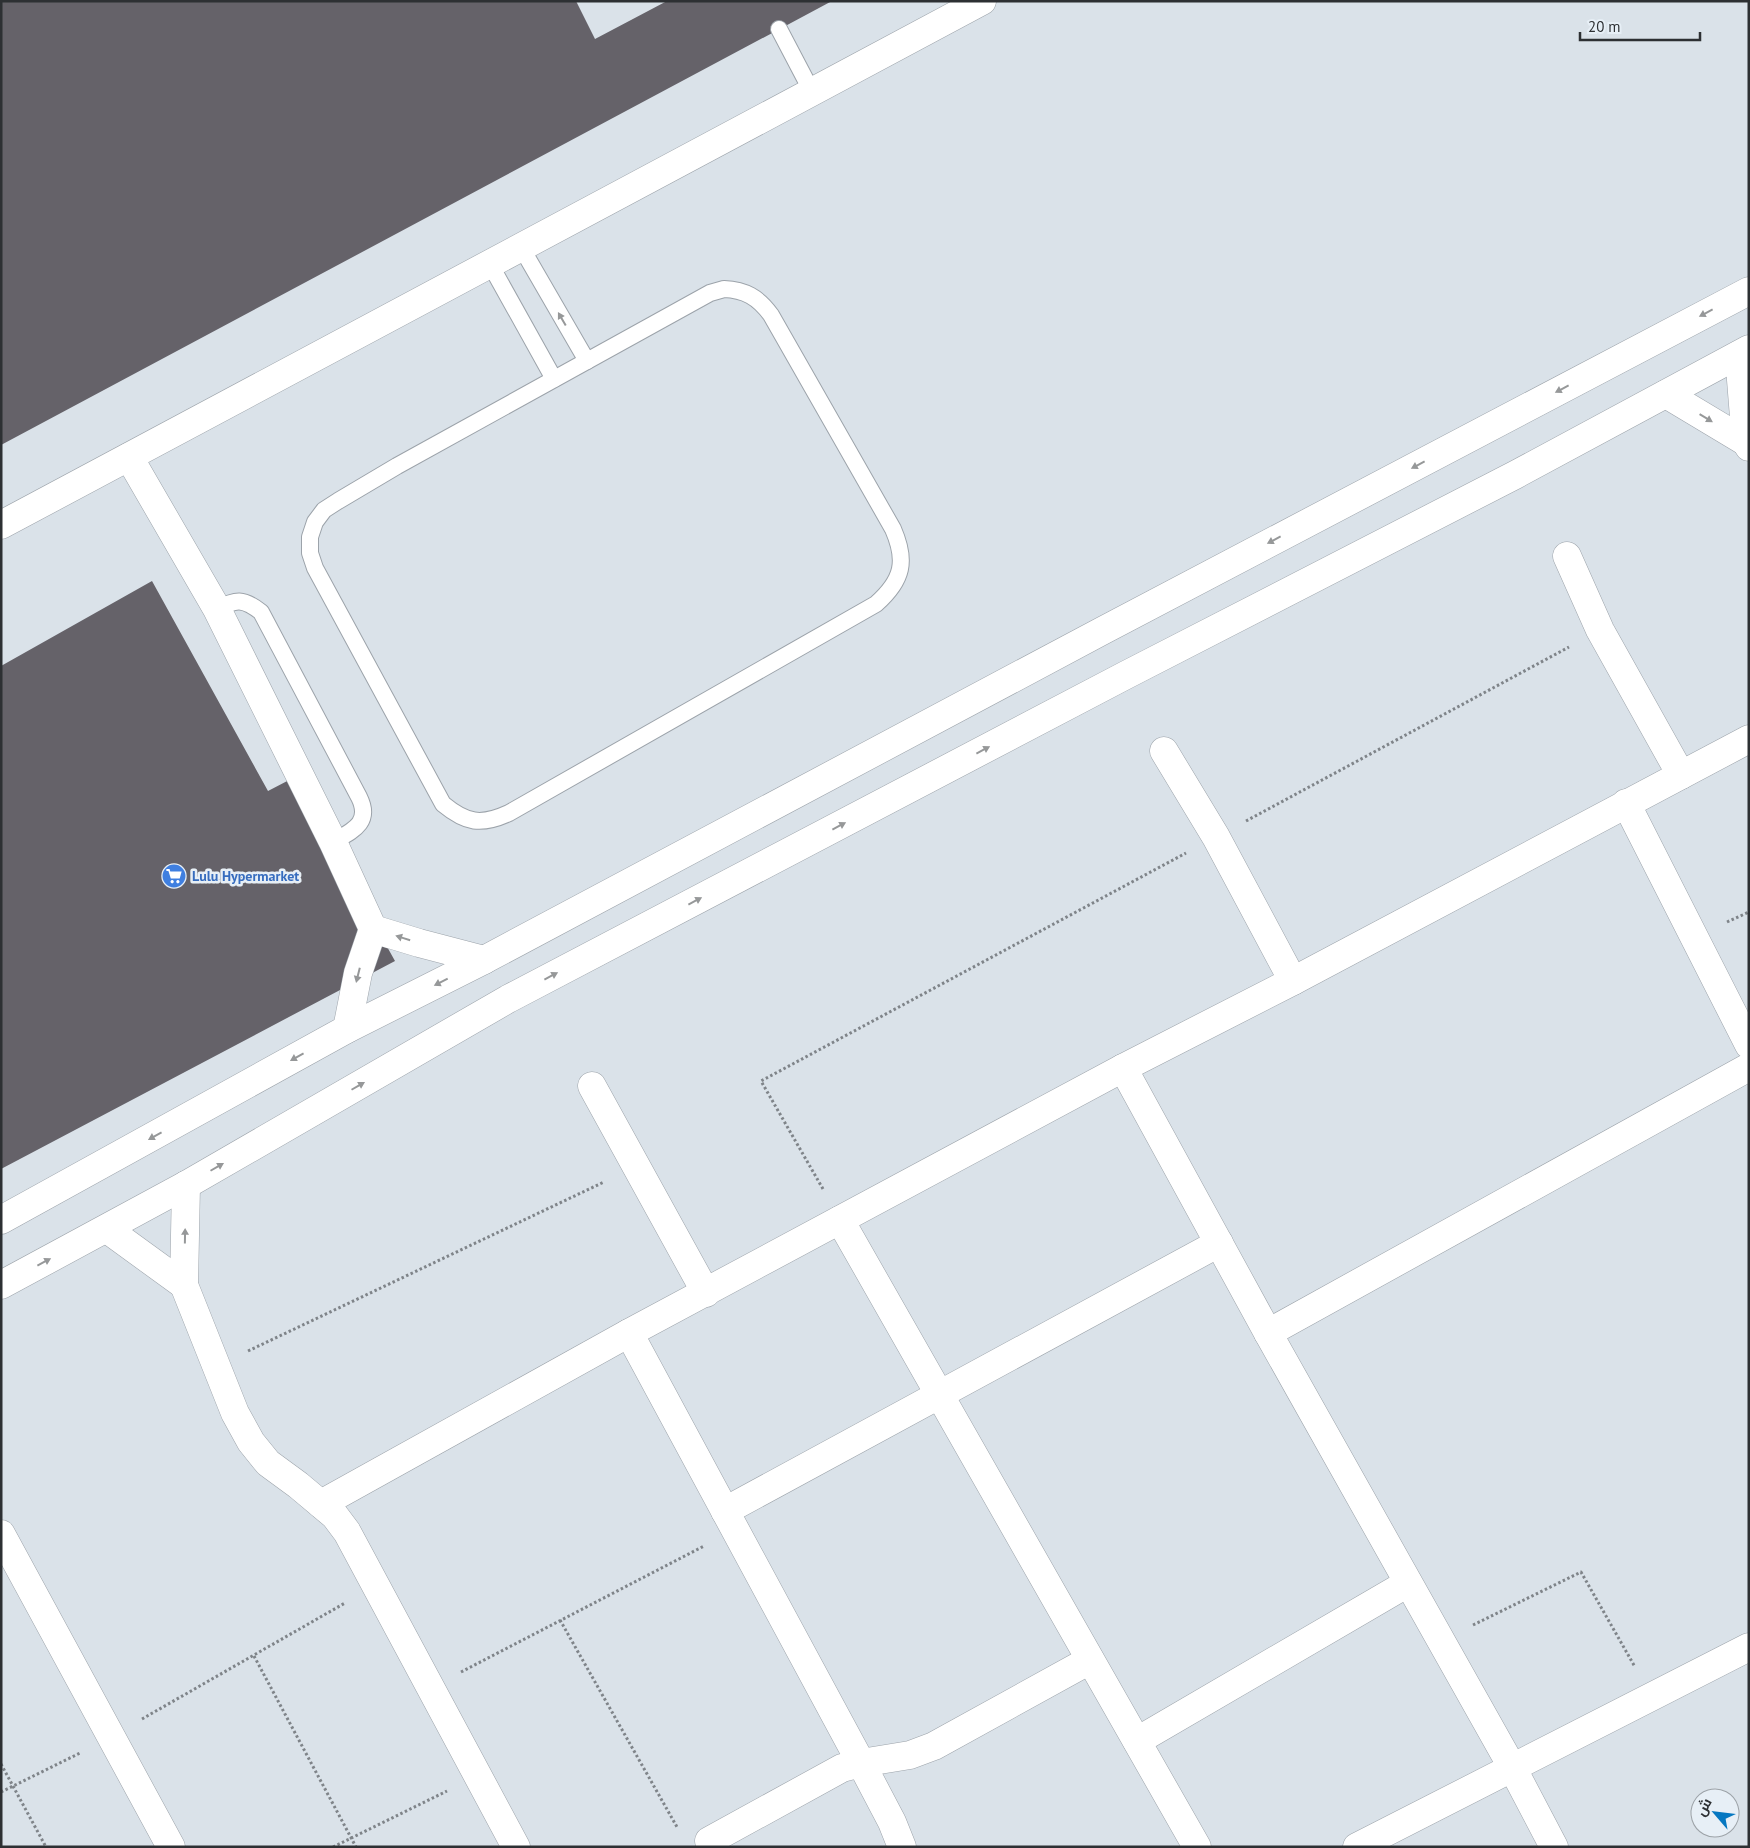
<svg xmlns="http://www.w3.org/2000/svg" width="1750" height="1848" font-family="'PT Sans',Cairo,sans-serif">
<rect width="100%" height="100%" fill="#dae2e9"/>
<g fill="#656269">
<polygon points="1,1 576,1 595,39 667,1 832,1 1,445"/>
<polygon points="152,581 268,791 293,778 395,961 1,1169 1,666"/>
</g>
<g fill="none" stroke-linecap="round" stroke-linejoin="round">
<defs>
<g id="service">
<polyline points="779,29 812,92"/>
<polyline points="521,247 587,361"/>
<polyline points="490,264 554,379"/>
<path d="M 724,289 C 745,290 758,297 771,315 L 893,529 C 907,561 903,580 876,604 L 509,813 C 481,826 466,823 443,804 L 315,568 L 310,553 L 310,537 L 315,522 L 324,510 L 338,501 L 397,466 L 710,293 Z"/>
<path d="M 217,609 C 236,599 243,598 261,612 L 359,797 C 372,823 352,831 333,842"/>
</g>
<g id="minor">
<polyline points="1739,355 1746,442 1749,447"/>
<polyline points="1666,394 1746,442"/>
<polyline points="129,457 217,609 333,842 373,929 358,973 347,1029"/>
<polyline points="1,525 982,1"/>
<polyline points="1567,556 1600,630 1681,775"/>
<polyline points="1164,751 1216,837 1293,981"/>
<polyline points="1626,803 1749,1045"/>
<polyline points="373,929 419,943 484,960"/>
<polyline points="1123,1068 1268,1333 1512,1767 1554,1847"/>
<polyline points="592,1086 706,1293"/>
<polyline points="186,1185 184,1285 235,1413 251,1442 268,1463 298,1485 335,1516 347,1532 516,1847"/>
<polyline points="840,1220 1197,1847"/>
<polyline points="107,1229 184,1285"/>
<polyline points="629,1333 861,1763 892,1822 902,1847"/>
<polyline points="1268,1333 1749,1067"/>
<polyline points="321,1504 629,1333 1123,1068 1293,981 1749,739"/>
<polyline points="725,1511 1219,1243"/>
<polyline points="1,1534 171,1847"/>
<polyline points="1137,1741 1408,1583"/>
<polyline points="709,1841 842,1768 861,1763 910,1755 934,1746 1090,1660"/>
<polyline points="1357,1847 1749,1647"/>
</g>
<g id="tertiary">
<polyline points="1,1220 347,1029 484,960 1102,631 1749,291"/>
<polyline points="1,1285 186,1185 508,999 1126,675 1515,475 1749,349"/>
</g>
</defs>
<use href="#service" stroke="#9ca3aa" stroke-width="18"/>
<use href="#minor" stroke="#9ca3aa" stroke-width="29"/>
<use href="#tertiary" stroke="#9ca3aa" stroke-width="29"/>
<g stroke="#7f8489" stroke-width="3" stroke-dasharray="2.5 2.5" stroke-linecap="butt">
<polyline points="1246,821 1569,647"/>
<polyline points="1727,922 1749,912"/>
<polyline points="823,1189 761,1081 1186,853"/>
<polyline points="248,1351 604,1182"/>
<polyline points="560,1620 677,1827"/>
<polyline points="1473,1625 1581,1572 1635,1667"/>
<polyline points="254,1656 356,1847"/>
<polyline points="461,1672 704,1546"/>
<polyline points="142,1719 345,1603"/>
<polyline points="1,1764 46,1847"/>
<polyline points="1,1792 80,1753"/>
<polyline points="333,1847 447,1791"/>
</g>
<use href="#service" stroke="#fff" stroke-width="16"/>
<use href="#minor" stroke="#fff" stroke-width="28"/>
<use href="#tertiary" stroke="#fff" stroke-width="28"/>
</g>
<defs><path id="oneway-solid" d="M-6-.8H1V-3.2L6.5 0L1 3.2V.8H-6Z" transform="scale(1.25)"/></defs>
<g fill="#969899">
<use href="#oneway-solid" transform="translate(1706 313) rotate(152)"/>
<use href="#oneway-solid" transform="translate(562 319) rotate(-120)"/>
<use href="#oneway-solid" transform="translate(1562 389) rotate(152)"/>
<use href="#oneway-solid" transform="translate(1706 418) rotate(31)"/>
<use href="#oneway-solid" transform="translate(1418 465) rotate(152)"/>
<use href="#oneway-solid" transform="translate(1274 540) rotate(152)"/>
<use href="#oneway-solid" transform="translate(983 750) rotate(-28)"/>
<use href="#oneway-solid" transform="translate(839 826) rotate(-28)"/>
<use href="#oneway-solid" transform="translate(695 901) rotate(-28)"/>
<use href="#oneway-solid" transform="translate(403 938) rotate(-163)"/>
<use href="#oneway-solid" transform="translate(358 975) rotate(104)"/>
<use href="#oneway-solid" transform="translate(551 976) rotate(-28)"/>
<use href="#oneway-solid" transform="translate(441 982) rotate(153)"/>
<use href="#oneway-solid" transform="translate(297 1057) rotate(151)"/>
<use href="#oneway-solid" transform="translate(358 1086) rotate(-30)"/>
<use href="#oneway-solid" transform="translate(155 1136) rotate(151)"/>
<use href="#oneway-solid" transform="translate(217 1167) rotate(-30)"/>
<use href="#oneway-solid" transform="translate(185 1236) rotate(-89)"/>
<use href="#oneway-solid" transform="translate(44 1262) rotate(-28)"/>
</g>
<defs>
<symbol id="supermarket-disc" viewBox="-11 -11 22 22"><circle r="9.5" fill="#3f7fe0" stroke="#e7eff6"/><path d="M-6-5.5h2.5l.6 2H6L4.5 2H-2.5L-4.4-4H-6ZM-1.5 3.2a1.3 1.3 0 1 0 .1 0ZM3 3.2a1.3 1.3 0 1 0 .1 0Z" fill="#fff"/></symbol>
</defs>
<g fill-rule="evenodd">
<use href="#supermarket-disc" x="160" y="862" width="28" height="28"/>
</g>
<g text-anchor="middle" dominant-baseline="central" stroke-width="5" stroke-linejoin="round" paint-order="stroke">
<g font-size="14" font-weight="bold" fill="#366cbe" stroke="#e7eff6" text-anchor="start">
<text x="192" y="876">Lulu Hypermarket</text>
</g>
</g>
<rect width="1750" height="1848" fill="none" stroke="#2d3033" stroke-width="5"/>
<g transform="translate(1715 1813) rotate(298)"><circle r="24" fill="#e7eff6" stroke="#9da3a8"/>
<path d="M0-4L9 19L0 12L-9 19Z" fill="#0577c1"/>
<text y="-8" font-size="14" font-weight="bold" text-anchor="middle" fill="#2d3033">ش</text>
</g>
<path d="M1580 32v8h120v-8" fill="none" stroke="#2d3033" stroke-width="2.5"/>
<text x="1588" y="32" font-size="15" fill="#2d3033" stroke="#e7eff6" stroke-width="4" paint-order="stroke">20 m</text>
</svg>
